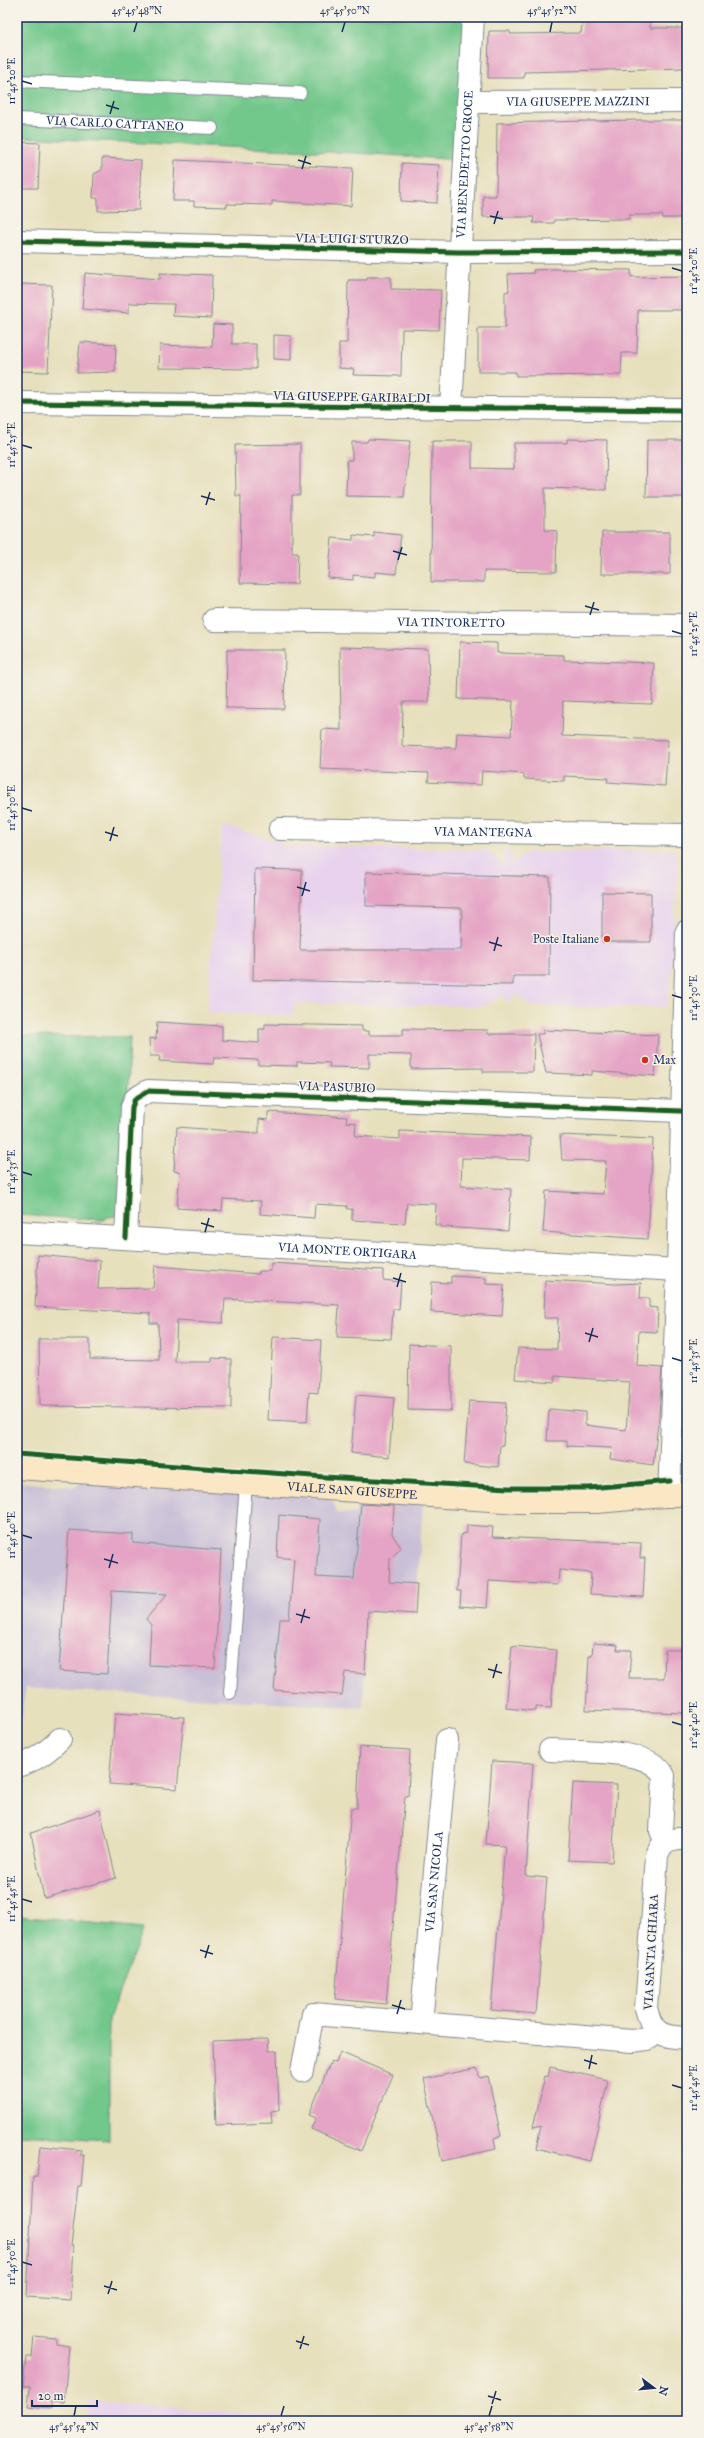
<svg xmlns="http://www.w3.org/2000/svg" width="704" height="2438" font-family="'IM FELL Great Primer',serif">
<rect width="100%" height="100%" fill="#f7f3e8"/>
<filter id="ink" filterUnits="userSpaceOnUse"><feTurbulence type="fractalNoise" baseFrequency=".025" numOctaves="2"/><feDisplacementMap in="SourceGraphic" scale="8" xChannelSelector="R" yChannelSelector="G"/><feConvolveMatrix kernelMatrix="1 2 1 2 8 2 1 2 1" color-interpolation-filters="sRGB"/></filter>
<filter id="wash" filterUnits="userSpaceOnUse"><feTurbulence type="fractalNoise" baseFrequency=".012" numOctaves="4" result="noise"/><feDisplacementMap in="SourceGraphic" scale="16" xChannelSelector="R" yChannelSelector="G"/><feGaussianBlur stdDeviation="0.9" result="paint"/><feColorMatrix in="noise" values="0 0 0 0 0 0 0 0 0 0 0 0 0 0 0 0 0 1.4 0 .05"/><feComposite in="paint" operator="in"/></filter>
<g filter="url(#wash)">
<rect width="100%" height="100%" fill="#e7e0bd"/>
<g fill="#e8d2ee">
<polygon points="222,825 282,843 282,846 487,850 503,866 503,852 512,852 512,866 527,852 674,850 678,857 671,975 667,1005 658,1007 530,1006 514,993 513,1001 505,1001 505,994 485,1006 294,1003 293,1015 207,1013"/>
<polygon points="89,2401 337,2421 88,2421"/>
</g>
<polygon fill="#c9bfd7" points="82,1480 328,1498 334,1503 336,1513 356,1514 358,1497 423,1505 415,1614 368,1611 363,1708 25,1688 22,1717 17,1716 17,1482 76,1487"/>
<g fill="#72c78b" stroke="#467b74">
<polygon points="17,17 468,17 459,160 374,154 17,137"/>
<polygon points="17,1036 130,1037 124,1199 116,1216 108,1217 104,1220 17,1215"/>
<polygon points="17,1916 144,1928 109,2018 109,2140 17,2135"/>
</g>
<g id="blocks">
<g fill="#e5a4c5">
<polygon points="583,17 650,17 650,28 687,28 687,68 524,72 524,78 488,78 489,31 510,31 510,34 581,33"/>
<polygon points="639,120 687,120 687,218 663,218 662,215 629,215 629,219 554,220 554,223 533,223 534,217 483,217 483,196 496,196 497,123"/>
<polygon points="17,142 40,143 38,188 17,188"/>
<polygon points="102,158 141,160 139,210 98,211 98,198 93,198 94,174 102,170"/>
<polygon points="175,160 353,168 351,206 272,201 272,205 227,204 227,207 194,206 194,201 173,201"/>
<polygon points="402,163 439,165 437,203 401,201"/>
<polygon points="553,269 631,270 631,277 687,276 687,310 638,310 637,353 622,353 621,375 516,376 516,372 478,372 478,328 505,328 505,292 509,291 508,274 534,273 533,270"/>
<polygon points="85,273 160,279 160,273 212,275 211,318 173,316 174,304 129,303 129,313 82,309"/>
<polygon points="367,277 391,277 391,289 441,290 439,330 402,329 401,376 353,375 354,369 339,368 339,343 347,343 348,280 367,280"/>
<polygon points="17,284 52,285 48,372 17,371"/>
<polygon points="213,324 232,325 232,344 256,344 256,369 159,368 160,345 212,347"/>
<polygon points="274,335 291,336 291,360 274,359"/>
<polygon points="80,342 116,344 115,372 77,373"/>
<polygon points="368,439 410,441 404,497 346,496 347,460 352,460 352,442 367,442"/>
<polygon points="567,439 607,440 606,490 545,488 545,530 557,531 556,572 484,571 484,582 431,582 432,441 472,441 472,468 514,469 514,443 567,443"/>
<polygon points="647,440 687,440 687,497 646,497"/>
<polygon points="300,444 300,495 292,495 292,553 298,553 297,584 240,583 241,496 236,496 235,445"/>
<polygon points="374,532 401,535 396,574 375,572 375,577 353,575 353,580 328,578 332,538 353,540 353,535 374,537"/>
<polygon points="602,532 670,532 670,574 601,574"/>
<polygon points="460,642 497,643 497,653 564,655 564,660 654,663 652,704 563,701 562,736 668,740 665,786 607,782 608,778 564,776 564,781 524,779 524,774 482,771 481,785 428,782 429,773 320,769 322,729 341,730 340,647 428,649 429,702 403,702 402,746 456,748 457,733 511,736 513,701 458,699"/>
<polygon points="227,650 285,650 284,709 226,708"/>
<polygon points="255,869 302,870 300,950 461,950 462,908 366,906 366,872 550,877 549,976 513,976 513,985 253,980"/>
<polygon points="602,892 651,893 651,942 602,942"/>
<polygon points="157,1022 222,1026 222,1040 259,1043 259,1029 265,1029 265,1024 362,1026 362,1031 369,1031 369,1035 403,1035 403,1029 488,1030 488,1034 534,1034 533,1072 483,1072 483,1068 411,1069 411,1055 369,1054 369,1068 329,1067 330,1063 297,1062 297,1066 258,1065 258,1060 214,1058 213,1064 159,1061 160,1056 150,1056 149,1038 156,1039"/>
<polygon points="543,1030 658,1035 655,1076 592,1071 592,1075 546,1073 537,1034 543,1034"/>
<polygon points="268,1112 347,1117 346,1122 356,1123 355,1136 400,1139 400,1131 531,1137 530,1160 462,1158 461,1186 511,1189 508,1231 441,1227 441,1225 435,1225 436,1204 407,1203 405,1223 352,1220 352,1209 347,1209 347,1206 315,1204 314,1218 260,1214 261,1201 223,1199 222,1211 177,1208 180,1172 174,1171 177,1127 259,1133 259,1119 268,1120"/>
<polygon points="560,1135 653,1139 648,1239 543,1232 546,1191 603,1194 606,1161 562,1160"/>
<polygon points="38,1255 100,1261 98,1289 153,1288 155,1266 259,1274 259,1271 271,1271 271,1263 383,1270 383,1280 401,1282 399,1310 393,1309 391,1339 337,1337 339,1305 225,1299 223,1323 177,1320 175,1362 212,1362 212,1358 231,1359 231,1408 40,1406 39,1339 90,1339 90,1359 159,1360 158,1323 150,1323 150,1313 35,1307"/>
<polygon points="451,1276 486,1278 486,1284 504,1285 502,1316 431,1312 432,1282 451,1283"/>
<polygon points="545,1280 616,1284 641,1283 640,1298 649,1298 649,1307 658,1308 657,1332 639,1331 637,1366 662,1368 659,1416 653,1465 610,1459 612,1448 567,1446 567,1441 547,1441 549,1409 585,1412 585,1425 626,1430 630,1382 555,1376 555,1382 515,1379 518,1348 557,1349 558,1318 544,1318"/>
<polygon points="273,1337 321,1340 318,1393 309,1392 307,1422 268,1420"/>
<polygon points="409,1344 451,1346 451,1411 408,1410"/>
<polygon points="356,1395 394,1398 389,1457 351,1453"/>
<polygon points="469,1401 506,1403 503,1445 500,1445 498,1467 464,1464"/>
<polygon points="361,1504 394,1506 392,1534 401,1548 390,1559 389,1582 417,1584 415,1614 368,1611 365,1674 345,1672 342,1695 274,1690 280,1619 289,1619 294,1559 277,1557 279,1515 320,1519 316,1577 354,1579"/>
<polygon points="467,1525 493,1527 492,1537 641,1543 640,1558 645,1558 643,1597 590,1594 591,1573 559,1570 558,1585 489,1581 487,1608 460,1606 461,1591 457,1591 461,1534 467,1533"/>
<polygon points="69,1530 133,1534 133,1543 221,1550 215,1668 149,1665 151,1625 146,1619 167,1594 112,1591 107,1674 59,1671"/>
<polygon points="593,1643 618,1645 617,1650 631,1650 629,1678 664,1678 665,1650 687,1650 687,1713 586,1710 589,1656 592,1656"/>
<polygon points="512,1646 556,1650 551,1708 536,1707 536,1711 506,1708"/>
<polygon points="115,1713 184,1717 177,1789 109,1784"/>
<polygon points="360,1747 410,1750 408,1796 405,1796 386,2004 335,1999 351,1808 357,1808"/>
<polygon points="492,1761 533,1763 526,1876 547,1878 536,2014 491,2010 505,1845 486,1844"/>
<polygon points="573,1783 617,1785 612,1862 568,1860"/>
<polygon points="100,1810 116,1878 44,1898 31,1833"/>
<polygon points="268,2039 269,2051 277,2051 279,2110 271,2111 272,2123 216,2125 213,2041"/>
<polygon points="340,2052 393,2075 361,2151 311,2129 316,2118 309,2115 331,2061 336,2063"/>
<polygon points="550,2067 608,2080 590,2161 536,2148 541,2126 533,2128 545,2076 548,2077"/>
<polygon points="477,2068 480,2078 488,2076 501,2136 494,2138 496,2149 442,2161 424,2079"/>
<polygon points="40,2146 81,2150 80,2155 84,2155 81,2186 78,2186 71,2246 73,2246 70,2300 27,2297 33,2176 37,2176"/>
<polygon points="34,2337 56,2339 56,2344 69,2346 64,2402 51,2401 51,2408 28,2406 30,2386 23,2386 26,2357 32,2357"/>
</g>
</g>
</g>
<g filter="url(#ink)">
<use href="#blocks" fill-opacity="0" stroke="#81888e" stroke-width="1"/>
<g fill="none" stroke-linecap="round" stroke-linejoin="round">
<defs>
<g id="lane">
<polyline points="17,81 300,93"/>
<path id="s1" d="M 17,119 L 212,128"/>
<polyline points="230,1693 246,1484"/>
</g>
<g id="street">
<path id="s2" d="M 468,102 L 687,101"/>
<polyline points="17,241 459,252 687,251"/>
<polyline points="17,403 687,410"/>
<path id="s3" d="M 451,408 L 473,17"/>
<path id="s4" d="M 214,620 L 687,625"/>
<path id="s5" d="M 280,829 L 687,835"/>
<path id="s6" d="M 17,1232 L 678,1270"/>
<polyline points="126,1238 132,1107 135,1099 148,1091 681,1111"/>
<polyline points="669,1496 678,1270 687,931"/>
<path d="M 550,1750 C 578,1752 651,1747 664,1776 L 661,1831 L 666,1842"/>
<path d="M 17,1766 C 35,1761 47,1752 60,1739"/>
<path d="M 687,1839 C 673,1838 661,1841 657,1856 L 646,2008 C 652,2034 662,2037 687,2038"/>
<path id="s7" d="M 421,2023 L 447,1740"/>
<polyline points="302,2071 313,2014 632,2041 647,2039 657,2031"/>
</g>
<g id="secondary">
<path id="s8" d="M 17,1468 L 520,1502 L 597,1502 L 687,1494"/>
</g>
</defs>
<use href="#lane" stroke="#81888e" stroke-width="14"/>
<use href="#street" stroke="#81888e" stroke-width="24"/>
<use href="#secondary" stroke="#81888e" stroke-width="24"/>
<use href="#lane" stroke="#fff" stroke-width="12"/>
<use href="#street" stroke="#fff" stroke-width="22"/>
<use href="#secondary" stroke="#fbe7c3" stroke-width="22"/>
<defs>
<g id="cycleway">
<polyline points="17,241 459,252 687,251"/>
<polyline points="17,403 687,410"/>
<polyline points="126,1238 132,1107 135,1099 148,1091 681,1111"/>
<polyline points="17,1454 325,1477 508,1488 589,1488 670,1481"/>
</g>
</defs>
<use href="#cycleway" stroke="#f7f3e8" stroke-width="8"/>
<use href="#cycleway" stroke="#1b5e20" stroke-width="5"/>
</g>
</g>
<path fill="none" stroke="#1b2f5e" stroke-width="1.5" d="M 134,32 L 137,22M 342,32 L 345,22M 550,32 L 552,22M 22,81 L 32,84M 106,105 L 119,109M 110,114 L 114,101M 298,160 L 311,164M 302,169 L 306,156M 490,216 L 503,219M 494,224 L 498,211M 672,268 L 682,271M 22,445 L 32,448M 201,496 L 215,500M 206,505 L 210,492M 393,551 L 407,555M 398,560 L 402,547M 585,606 L 599,610M 590,615 L 594,602M 672,631 L 682,634M 22,808 L 32,811M 105,832 L 118,836M 110,841 L 114,827M 297,887 L 310,891M 302,896 L 306,882M 489,942 L 502,946M 494,951 L 498,937M 672,995 L 682,998M 22,1172 L 32,1175M 201,1223 L 214,1227M 205,1232 L 209,1218M 393,1278 L 406,1282M 397,1287 L 401,1273M 585,1333 L 598,1337M 589,1342 L 593,1328M 672,1358 L 682,1361M 22,1535 L 32,1538M 104,1559 L 118,1563M 109,1568 L 113,1554M 296,1614 L 310,1618M 301,1623 L 305,1609M 488,1669 L 502,1673M 493,1678 L 497,1664M 672,1722 L 682,1725M 22,1899 L 32,1902M 200,1950 L 213,1954M 205,1958 L 209,1945M 392,2005 L 405,2009M 397,2014 L 401,2000M 584,2060 L 597,2064M 589,2069 L 592,2055M 672,2085 L 682,2088M 22,2262 L 32,2265M 104,2286 L 117,2290M 108,2294 L 112,2281M 296,2341 L 309,2345M 300,2349 L 304,2336M 488,2396 L 501,2400M 492,2404 L 496,2391M 74,2416 L 76,2406M 281,2416 L 284,2406M 489,2416 L 492,2406"/>
<g fill="#c8321e" stroke="#f7f3e8" stroke-width="1.5">
<circle cx="607" cy="939" r="4"/>
<circle cx="645" cy="1060" r="4"/>
</g>
<g text-anchor="middle" dominant-baseline="central" stroke-width="3" stroke-linejoin="round" paint-order="stroke">
<g font-size="12" fill="#1b2f5e" stroke="#f7f3e8">
<text stroke="none"><textPath href="#s2" startOffset="110">VIA GIUSEPPE MAZZINI</textPath></text>
<text stroke="none"><textPath href="#s1" startOffset="98">VIA CARLO CATTANEO</textPath></text>
<text stroke="none"><textPath href="#s3" startOffset="244">VIA BENEDETTO CROCE</textPath></text>
<text transform="translate(352 239) rotate(1)">VIA LUIGI STURZO</text>
<text transform="translate(352 397) rotate(1)">VIA GIUSEPPE GARIBALDI</text>
<text stroke="none"><textPath href="#s4" startOffset="237">VIA TINTORETTO</textPath></text>
<text stroke="none"><textPath href="#s5" startOffset="203">VIA MANTEGNA</textPath></text>
<text transform="translate(337 1087) rotate(2)">VIA PASUBIO</text>
<text stroke="none"><textPath href="#s6" startOffset="331">VIA MONTE ORTIGARA</textPath></text>
<text stroke="none"><textPath href="#s8" startOffset="336">VIALE SAN GIUSEPPE</textPath></text>
<text stroke="none"><textPath href="#s7" startOffset="142">VIA SAN NICOLA</textPath></text>
<text transform="translate(651 1952) rotate(-87)">VIA SANTA CHIARA</text>
</g>
<g font-size="12" fill="#1b2f5e" stroke="#f7f3e8" text-anchor="end">
<text x="599" y="939">Poste Italiane</text>
<text x="653" y="1060" text-anchor="start">Max</text>
</g>
</g>
<rect width="704" height="2438" fill="none" stroke="#f7f3e8" stroke-width="44"/>
<g transform="translate(654 2388) rotate(106)" stroke="#f7f3e8" stroke-width="3" paint-order="stroke">
<path d="M0-3L7 15L0 10L-7 15Z" fill="#1b2f5e"/>
<text y="-6" font-size="11" font-weight="bold" text-anchor="middle" fill="#1b2f5e">N</text>
</g>
<path d="M32 2400v6h65v-6" fill="none" stroke="#1b2f5e" stroke-width="2"/>
<text x="38" y="2400" font-size="12" fill="#1b2f5e" stroke="#f7f3e8" stroke-width="3" paint-order="stroke">20 m</text>
<rect x="22" y="22" width="660" height="2394" fill="none" stroke="#1b2f5e" stroke-width="1.5"/>
<g font-size="10" text-anchor="middle" fill="#1b2f5e">
<text x="137" y="14">45°45'48"N</text>
<text x="345" y="14">45°45'50"N</text>
<text x="552" y="14">45°45'52"N</text>
<text transform="translate(11 81) rotate(-90)" y="4">11°45'20"E</text>
<text transform="translate(693 271) rotate(-90)" y="4">11°45'20"E</text>
<text transform="translate(11 445) rotate(-90)" y="4">11°45'25"E</text>
<text transform="translate(693 634) rotate(-90)" y="4">11°45'25"E</text>
<text transform="translate(11 808) rotate(-90)" y="4">11°45'30"E</text>
<text transform="translate(693 998) rotate(-90)" y="4">11°45'30"E</text>
<text transform="translate(11 1172) rotate(-90)" y="4">11°45'35"E</text>
<text transform="translate(693 1361) rotate(-90)" y="4">11°45'35"E</text>
<text transform="translate(11 1535) rotate(-90)" y="4">11°45'40"E</text>
<text transform="translate(693 1725) rotate(-90)" y="4">11°45'40"E</text>
<text transform="translate(11 1899) rotate(-90)" y="4">11°45'45"E</text>
<text transform="translate(693 2088) rotate(-90)" y="4">11°45'45"E</text>
<text transform="translate(11 2262) rotate(-90)" y="4">11°45'50"E</text>
<text x="74" y="2430">45°45'54"N</text>
<text x="281" y="2430">45°45'56"N</text>
<text x="489" y="2430">45°45'58"N</text>
</g>
</svg>
